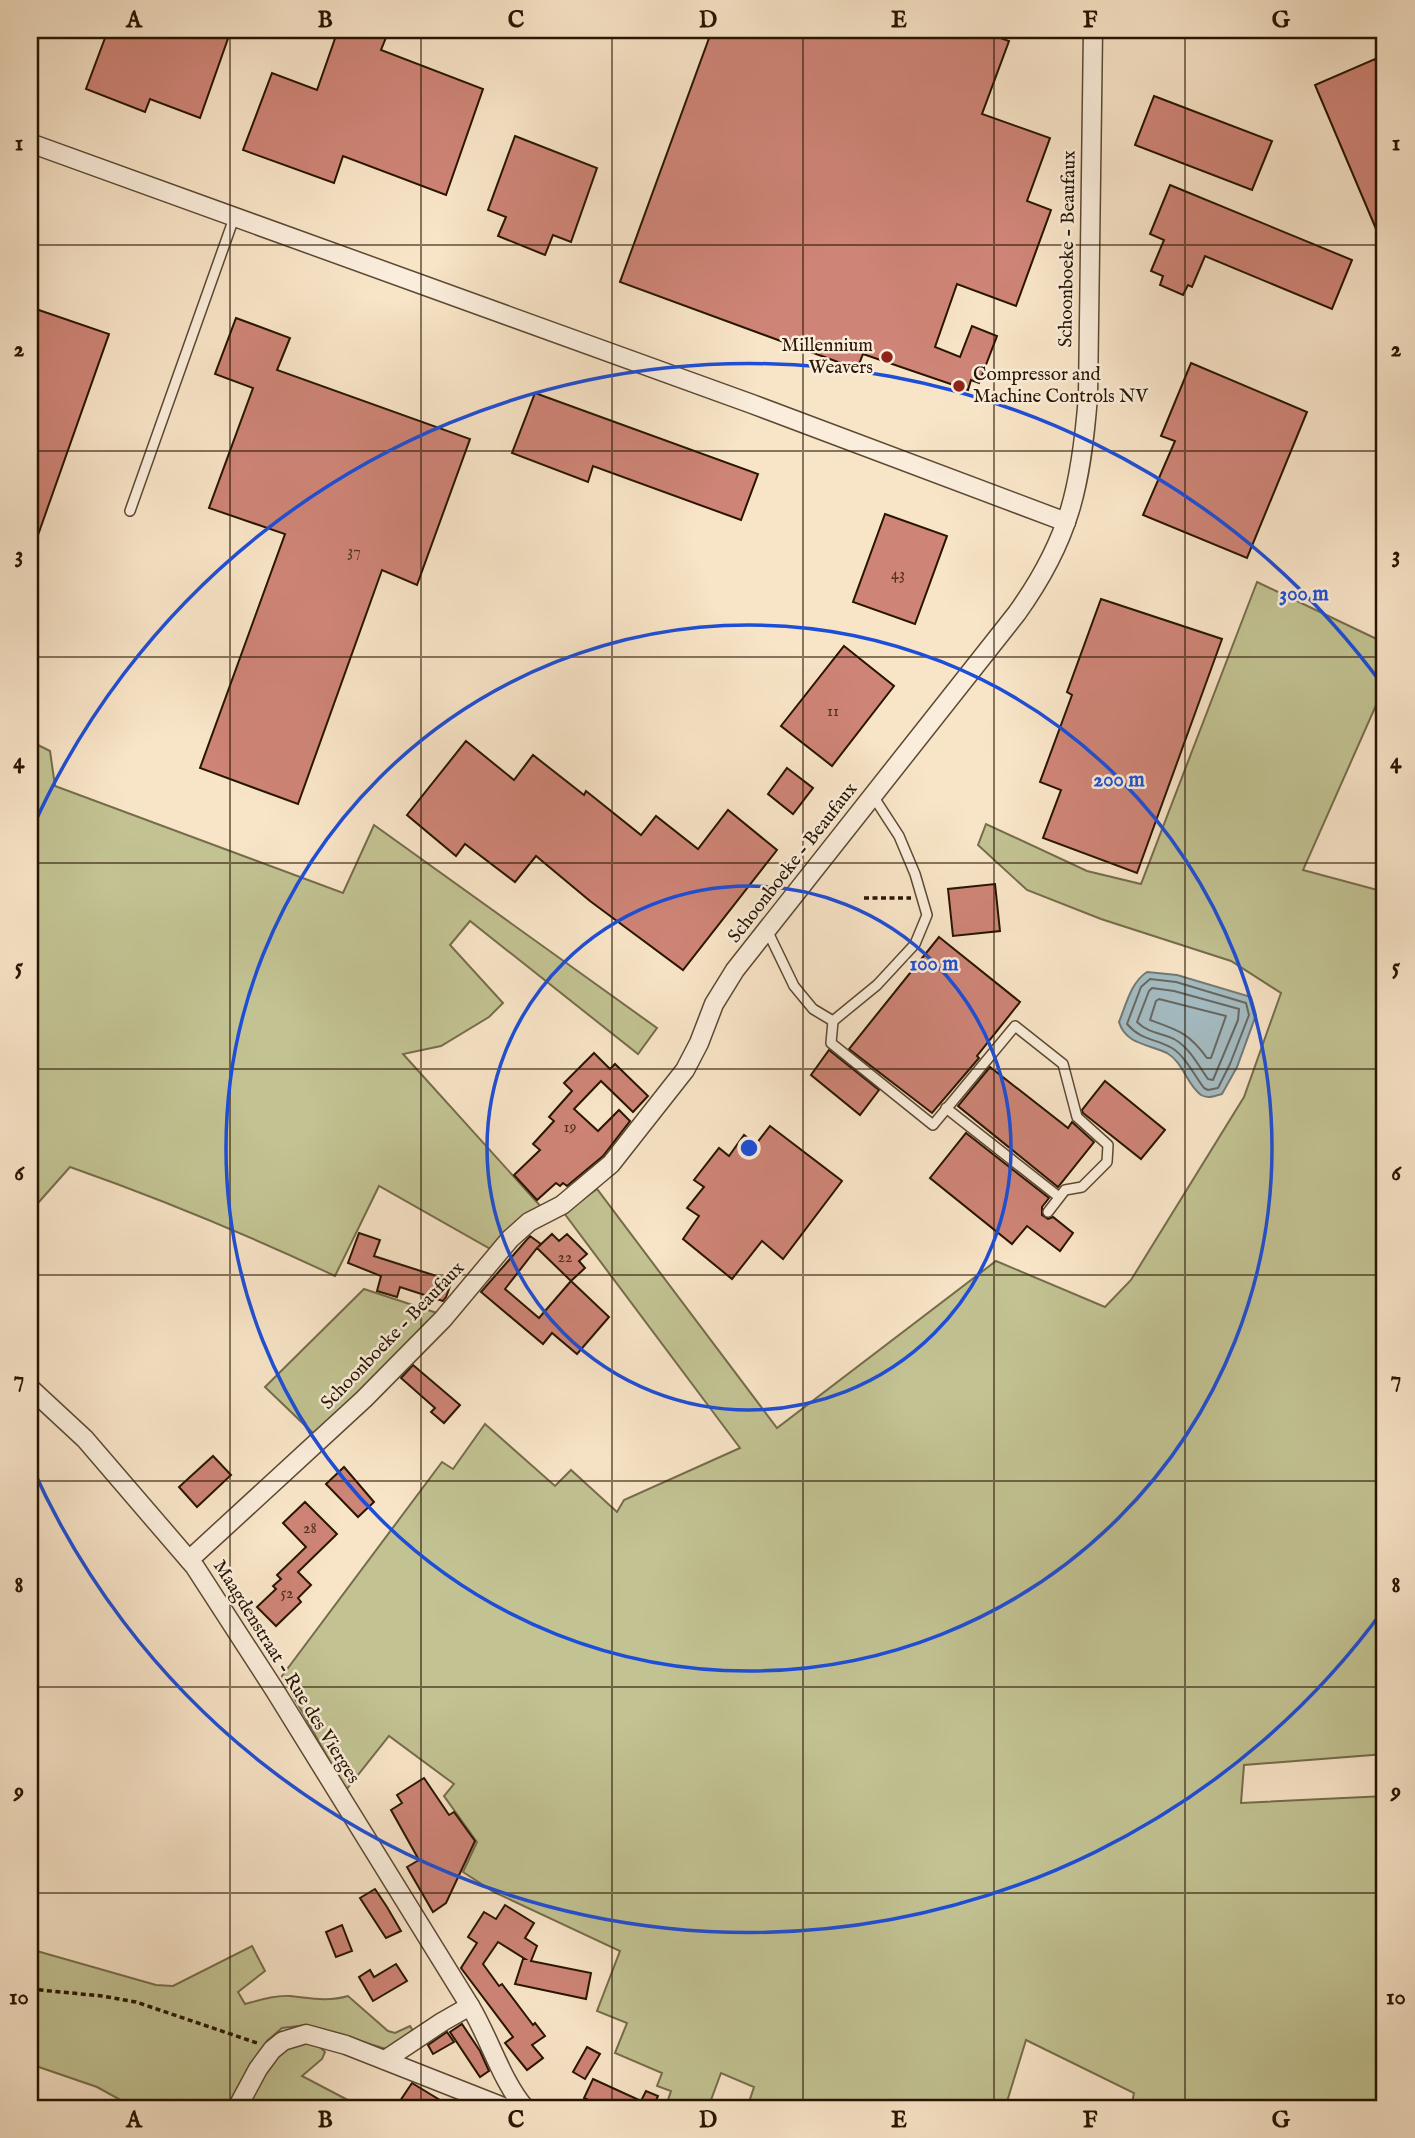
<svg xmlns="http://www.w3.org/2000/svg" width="1415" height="2138" font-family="'IM FELL English',serif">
<rect width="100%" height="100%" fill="#f8e4c7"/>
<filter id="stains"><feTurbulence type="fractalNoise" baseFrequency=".00286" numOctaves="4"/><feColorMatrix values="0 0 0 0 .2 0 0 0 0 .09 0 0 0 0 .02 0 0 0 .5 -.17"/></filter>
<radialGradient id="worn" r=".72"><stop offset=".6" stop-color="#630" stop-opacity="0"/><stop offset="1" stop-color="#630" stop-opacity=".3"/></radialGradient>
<g fill="#c2c292" stroke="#756c4a" stroke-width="2">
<polygon points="1257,582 1385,643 1385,685 1303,870 1385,892 1385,1754 1244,1765 1241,1803 1385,1796 1385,2108 1131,2108 1134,2093 1026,2040 1005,2108 747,2108 754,2087 721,2073 708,2108 689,2108 668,2100 671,2091 657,2086 662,2073 615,2053 627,2023 597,2011 620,1951 494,1892 463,1872 477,1842 444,1796 454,1784 389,1736 346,1790 282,1676 442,1462 453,1469 485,1424 555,1486 571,1470 617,1512 624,1500 740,1448 564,1213 597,1189 777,1428 996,1261 1105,1307 1131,1280 1244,1097 1281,993 1231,961 1101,919 1027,890 978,845 986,824 1087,871 1141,884"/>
<path d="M 30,741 L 50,751 L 55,786 L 343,893 L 374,825 L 657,1028 L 638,1054 L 470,921 L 450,945 L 503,1003 L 489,1017 L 441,1046 L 403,1054 L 544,1210 L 494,1251 L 379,1186 L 335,1276 C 248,1235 161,1199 70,1167 L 30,1212 Z"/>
<polygon points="364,1289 440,1314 315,1435 265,1387"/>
<path d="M 252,1946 L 265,1971 L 238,1992 L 245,2004 C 260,2000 275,1995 290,1996 C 310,1998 328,2002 348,1996 L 388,2031 L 395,2033 L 410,2026 L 415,2034 L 386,2049 L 307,2025 L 282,2028 L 267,2041 L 229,2108 L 135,2108 L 97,2087 L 30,2064 L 30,1949 L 156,1985 L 173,1986 Z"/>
<polygon points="307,2043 317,2044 325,2052 322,2059 302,2076 363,2108 245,2108 275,2058 288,2047"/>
</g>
<path fill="#a4bbc1" stroke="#727974" stroke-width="2" d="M 1147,972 L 1177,975 L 1251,997 L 1256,1015 L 1237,1067 L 1222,1094 C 1215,1096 1208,1099 1201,1095 C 1187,1085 1183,1062 1167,1053 C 1149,1044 1126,1045 1119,1022 C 1126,1005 1131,982 1147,972 Z"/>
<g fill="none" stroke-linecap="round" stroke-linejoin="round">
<g stroke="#666861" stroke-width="2">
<path d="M 1150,979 L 1176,982 L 1246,1003 L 1249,1015 L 1230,1064 L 1218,1088 L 1208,1090 L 1204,1088 C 1194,1075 1186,1057 1172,1048 C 1154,1038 1142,1041 1127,1024 L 1141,987 Z"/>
<path d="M 1152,988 L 1174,991 L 1239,1009 L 1238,1020 L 1213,1080 L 1208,1079 C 1198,1065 1190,1048 1174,1039 C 1161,1033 1148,1033 1137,1022 L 1149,991 Z"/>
<path d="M 1159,999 L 1226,1016 L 1211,1058 L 1207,1058 C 1189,1033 1178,1030 1150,1020 L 1156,1001 Z"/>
</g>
</g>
<g fill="#ce8476" stroke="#281501" stroke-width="2" fill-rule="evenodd">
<polygon points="108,30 231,30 200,118 150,99 145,112 86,89"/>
<polygon points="338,30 389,30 381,50 483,89 446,195 343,156 334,183 243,150 272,73 317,90"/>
<polygon points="712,30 978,30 1009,41 982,114 1050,138 1027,201 1051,210 1016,306 957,284 935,347 960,357 972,326 997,336 979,383 971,380 968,390 863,354 857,369 620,282"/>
<polygon points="1375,59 1385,84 1385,250 1315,85"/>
<polygon points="1154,96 1272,141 1252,190 1135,145"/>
<polygon points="515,136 597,168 571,242 553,235 545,255 498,236 506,217 488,210"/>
<polygon points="1170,185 1352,260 1332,309 1205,256 1192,287 1188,285 1183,295 1160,285 1163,276 1151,271 1164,240 1150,234"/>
<polygon points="30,307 109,334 32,552 30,552"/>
<polygon points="236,318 290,338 277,370 470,439 417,585 382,570 298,804 200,768 285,534 209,508 253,388 215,374"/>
<polygon points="1191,363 1307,412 1247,558 1143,515 1175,441 1161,436"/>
<polygon points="535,393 758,474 741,520 593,466 588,482 512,453"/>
<polygon points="885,514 947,536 915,624 853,602"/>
<polygon points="1101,599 1222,639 1137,873 1043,838 1061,790 1040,782 1072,695 1067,692"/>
<polygon points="844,646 894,686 832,766 781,726"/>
<polygon points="466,741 514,780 533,755 584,795 586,791 641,835 656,816 698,849 728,810 777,850 683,970 590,901 536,856 515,882 465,844 456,856 407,815"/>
<polygon points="787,768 813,788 793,814 768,794"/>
<polygon points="995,884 1000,931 953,936 948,889"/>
<polygon points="939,937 1020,1002 977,1056 979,1058 932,1113 849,1049"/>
<polygon points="829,1050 879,1090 860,1115 811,1075"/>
<polygon points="594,1053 610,1069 615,1064 648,1096 633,1112 601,1081 574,1109 598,1131 619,1110 630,1121 603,1156 567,1186 563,1183 560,1186 556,1183 537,1200 514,1175 540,1150 533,1144 554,1121 549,1117 572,1091 564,1083"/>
<polygon points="990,1067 1068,1128 1072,1122 1094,1142 1058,1187 958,1106"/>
<polygon points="1105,1081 1165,1130 1141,1159 1083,1113 1082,1110"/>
<polygon points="770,1126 842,1181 783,1259 762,1241 732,1279 683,1239 699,1216 687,1208 704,1187 694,1180 719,1148 729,1156 744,1135 756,1144"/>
<polygon points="966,1133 1049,1198 1042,1207 1042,1215 1048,1219 1053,1217 1073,1233 1060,1251 1027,1226 1012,1244 930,1178"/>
<polygon points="359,1233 380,1240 374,1256 452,1281 446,1297 443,1301 400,1287 397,1297 377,1291 381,1276 348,1263"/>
<path d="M 552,1234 L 559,1241 L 567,1234 L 587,1254 L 579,1261 L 585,1268 L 571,1281 L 609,1317 L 577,1354 L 552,1333 L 543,1344 L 481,1292 L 530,1236 L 541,1244 L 538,1247 ZM 537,1248 L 571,1281 L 539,1318 L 505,1289 Z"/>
<polygon points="413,1365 460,1405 444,1423 431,1412 435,1408 401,1378"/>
<polygon points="213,1456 231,1475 197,1507 179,1487"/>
<polygon points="344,1467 374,1502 358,1517 326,1484"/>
<polygon points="305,1502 337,1534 298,1572 311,1585 298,1598 301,1602 276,1626 257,1607 276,1589 273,1586 281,1579 277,1575 306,1547 283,1523"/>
<polygon points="424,1778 449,1815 454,1812 475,1841 446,1903 433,1912 407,1867 419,1860 391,1810 402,1803 397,1795"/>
<polygon points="375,1889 387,1907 401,1931 386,1938 360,1898"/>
<polygon points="505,1905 534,1923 525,1938 537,1946 531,1961 591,1973 586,1999 515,1984 523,1959 525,1959 498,1942 483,1964 499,1986 502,1984 533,2025 535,2023 545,2036 532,2045 543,2058 527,2070 505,2043 513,2037 461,1968 477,1943 468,1937 484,1912 496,1919"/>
<polygon points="342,1925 352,1951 336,1957 326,1932"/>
<polygon points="396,1964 407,1981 373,2001 359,1977 370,1970 374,1977"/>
<polygon points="462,2024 480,2051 489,2071 480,2077 450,2032"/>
<polygon points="447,2032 454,2042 433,2054 428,2045"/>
<polygon points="587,2047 600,2054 585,2079 573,2072"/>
<polygon points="593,2079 641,2101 646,2091 658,2096 653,2107 656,2108 606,2108 584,2098"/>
<polygon points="412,2083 453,2108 412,2108 400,2101"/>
</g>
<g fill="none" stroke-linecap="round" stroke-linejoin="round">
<defs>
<g id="service">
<polyline points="130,511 234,218"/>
<polyline points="767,930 794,986 813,1009 833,1021 877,985 915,944 927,915 915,874 899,836 873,796"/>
<polyline points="833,1021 831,1043 933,1125 1015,1026 1063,1064 1077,1117 1108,1145 1107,1162 1082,1187 1065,1190 1048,1212"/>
<polyline points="946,1108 1059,1197"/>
</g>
<g id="minor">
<polyline points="30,143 752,404 1066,522"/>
<path d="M 30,1388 L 85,1439 L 195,1567 L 274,1689 L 470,2006 C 489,2037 502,2082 525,2108"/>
<path d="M 189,1560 L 364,1399 L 443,1319 L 510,1239 L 529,1222 L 562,1205 L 611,1164 L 685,1070 L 699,1043 L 714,1004 L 735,970 L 1017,613 C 1070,539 1081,486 1088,396 L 1093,30"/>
<polyline points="385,2060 442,2022 470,2006"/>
<polyline points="237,2108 258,2069 272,2050 283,2041 306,2034 346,2045 506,2108"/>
</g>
</defs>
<use href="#service" stroke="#5c4932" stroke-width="12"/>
<use href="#minor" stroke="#5c4932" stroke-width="21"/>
<g stroke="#281501" stroke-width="3.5" stroke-dasharray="5 3.5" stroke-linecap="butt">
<polyline points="864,898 911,898"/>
<polyline points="30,1989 102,1996 136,2002 257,2043"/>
</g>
<use href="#service" stroke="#faeddb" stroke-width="9"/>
<use href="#minor" stroke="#faeddb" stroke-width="18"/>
</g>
<path fill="none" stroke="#281501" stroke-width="2" stroke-opacity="0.55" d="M 230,30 L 230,2108M 421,30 L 421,2108M 612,30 L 612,2108M 803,30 L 803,2108M 994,30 L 994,2108M 1185,30 L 1185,2108M 30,245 L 1385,245M 30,451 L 1385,451M 30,657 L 1385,657M 30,863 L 1385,863M 30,1069 L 1385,1069M 30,1275 L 1385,1275M 30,1481 L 1385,1481M 30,1687 L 1385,1687M 30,1893 L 1385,1893"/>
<g fill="none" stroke="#1d4ed8" stroke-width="3.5">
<circle cx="749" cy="1148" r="262"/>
<circle cx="749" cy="1148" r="523"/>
<path d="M1384 1609A785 785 0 0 1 32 1467M32 829A785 785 0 0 1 1384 687"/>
</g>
<g fill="#8f2418" stroke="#faeddb" stroke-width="2.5">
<circle cx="887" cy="357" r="7"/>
<circle cx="959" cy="386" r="7"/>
</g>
<g text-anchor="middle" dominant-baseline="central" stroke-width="5" stroke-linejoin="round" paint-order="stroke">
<g font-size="16" fill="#52311e">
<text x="354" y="552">37</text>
<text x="898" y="575">43</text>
<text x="833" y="712">11</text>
<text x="570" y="1128">19</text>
<text x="565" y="1258">22</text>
<text x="310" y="1529">28</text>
<text x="287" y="1594">52</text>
</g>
<g font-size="19" fill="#281501" stroke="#faeddb">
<text transform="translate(1068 249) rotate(-89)">Schoonboeke - Beaufaux</text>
<text transform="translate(793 863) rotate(-52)">Schoonboeke - Beaufaux</text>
<text transform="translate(393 1336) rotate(-46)">Schoonboeke - Beaufaux</text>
<text transform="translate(286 1672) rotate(58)">Maagdenstraat - Rue des Vierges</text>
</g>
<g font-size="19" fill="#281501" stroke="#faeddb" text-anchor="end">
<text x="873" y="346">Millennium<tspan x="873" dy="22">Weavers</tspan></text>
<text x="973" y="375" text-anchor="start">Compressor and<tspan x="973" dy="22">Machine Controls NV</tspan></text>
</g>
</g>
<circle cx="749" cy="1148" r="10" fill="#1d4ed8" stroke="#faeddb" stroke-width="3.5"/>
<g font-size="21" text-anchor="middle" font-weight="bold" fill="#1d4ed8" stroke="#faeddb" stroke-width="5" stroke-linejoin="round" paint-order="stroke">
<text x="1304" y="600">300 m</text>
<text x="1119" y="786">200 m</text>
<text x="934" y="970">100 m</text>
</g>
<rect width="1415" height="2138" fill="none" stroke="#f8e4c7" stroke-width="77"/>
<rect x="38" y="38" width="1338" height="2062" fill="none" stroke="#281501" stroke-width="2.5"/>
<g font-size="23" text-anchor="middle" font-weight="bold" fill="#281501">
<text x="134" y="27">A</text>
<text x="325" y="27">B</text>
<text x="516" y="27">C</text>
<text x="708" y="27">D</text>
<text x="899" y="27">E</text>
<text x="1090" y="27">F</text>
<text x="1281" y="27">G</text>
<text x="19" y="150">1</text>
<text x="1396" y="150">1</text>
<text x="19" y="356">2</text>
<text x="1396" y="356">2</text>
<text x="19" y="562">3</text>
<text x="1396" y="562">3</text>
<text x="19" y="768">4</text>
<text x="1396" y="768">4</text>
<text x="19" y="974">5</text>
<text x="1396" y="974">5</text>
<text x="19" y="1180">6</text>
<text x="1396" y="1180">6</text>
<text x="19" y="1386">7</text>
<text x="1396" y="1386">7</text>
<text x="19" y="1592">8</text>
<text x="1396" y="1592">8</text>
<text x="19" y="1798">9</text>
<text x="1396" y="1798">9</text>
<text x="19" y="2004">10</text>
<text x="1396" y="2004">10</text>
<text x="134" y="2127">A</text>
<text x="325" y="2127">B</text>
<text x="516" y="2127">C</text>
<text x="708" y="2127">D</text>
<text x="899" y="2127">E</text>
<text x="1090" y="2127">F</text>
<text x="1281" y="2127">G</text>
</g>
<rect width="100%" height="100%" filter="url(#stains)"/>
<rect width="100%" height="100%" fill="url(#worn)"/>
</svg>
